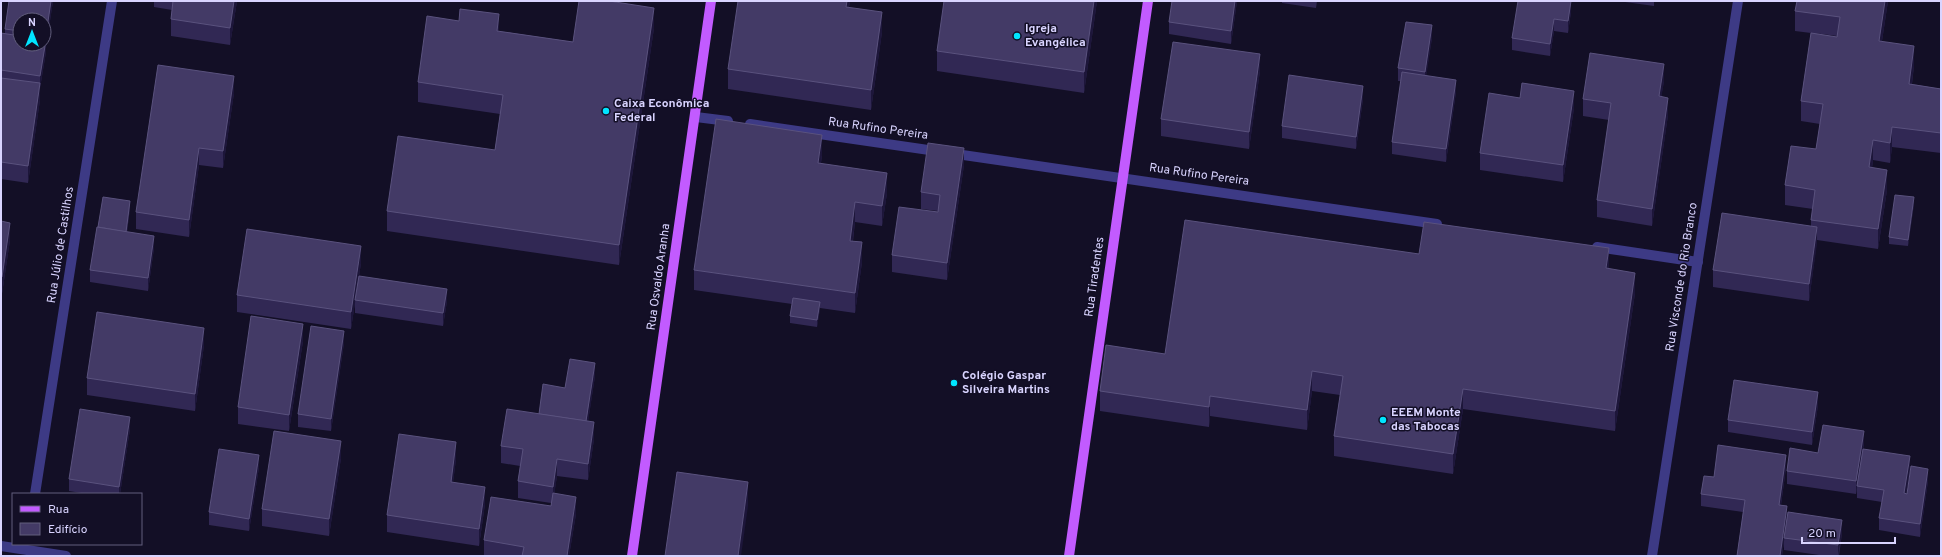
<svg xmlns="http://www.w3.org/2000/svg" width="1942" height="557" font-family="Overpass,sans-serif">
<rect width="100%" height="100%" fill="#130f26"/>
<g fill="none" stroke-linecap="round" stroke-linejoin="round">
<g stroke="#3d3a85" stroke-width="10">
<polyline points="696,117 728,121"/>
<polyline points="750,124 1437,224"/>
<polyline points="1597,247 1698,262"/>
<polyline points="35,494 112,1"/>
<polyline points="1,546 66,556"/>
<polyline points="1652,556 1738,1"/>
</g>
<g stroke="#c25bff" stroke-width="10">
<polyline points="632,556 711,1"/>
<polyline points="1069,556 1148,1"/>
</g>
</g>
<g fill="#312854" fill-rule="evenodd">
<path d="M 9,1 L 53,1 L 46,47 L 46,52 L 40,88 L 40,100 L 28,183 L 1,179 L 1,33 L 5,34 L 5,29 ZM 20,20 L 44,20 L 44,44 L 20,44 Z"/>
<polygon points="154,1 237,1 230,45 171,36 171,19 172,10 154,7"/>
<polygon points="850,1 849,7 882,32 871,110 728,89 728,69"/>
<polygon points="1097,1 1084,93 937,71 937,51"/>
<polygon points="1237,1 1231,44 1169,34 1169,22"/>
<polygon points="1282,1 1317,1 1316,8 1282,3"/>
<polygon points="1571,1 1571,12 1568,33 1554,31 1550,56 1512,50 1512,38"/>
<polygon points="1618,1 1654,1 1654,6"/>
<path d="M 1797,1 L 1888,1 L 1882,41 L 1914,66 L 1912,84 L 1941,89 L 1941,153 L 1892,147 L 1890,163 L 1873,160 L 1872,168 L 1887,190 L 1878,249 L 1817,240 L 1809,301 L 1713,287 L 1713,270 L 1811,226 L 1811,220 L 1813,209 L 1785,205 L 1785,185 L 1816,149 L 1820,124 L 1801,121 L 1801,101 L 1811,33 L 1795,31 L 1795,11 ZM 1814,33 L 1837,36 L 1837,37 Z"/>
<polygon points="459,21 499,31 573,42 654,28 619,265 387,231 387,211 495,150 500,114 418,102 418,82"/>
<polygon points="1432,38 1426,75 1456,92 1446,162 1392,154 1392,142 1401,81 1398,81 1398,68"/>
<polygon points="1260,71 1249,149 1161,136 1161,119"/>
<polygon points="1664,81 1661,97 1668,115 1652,226 1597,217 1597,200 1609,120 1583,116 1583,99"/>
<polygon points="234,93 223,168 199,165 189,237 136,229 136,212"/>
<polygon points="1363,99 1356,149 1282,138 1282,126"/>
<polygon points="1574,108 1563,182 1480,170 1480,153"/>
<polygon points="822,155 821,163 887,193 882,226 855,222 853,241 862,262 855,313 820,308 817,327 790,323 790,316 792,304 694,290 694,270"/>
<polygon points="964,165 947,280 892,272 892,255 938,212 938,211 921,209 921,192"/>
<polygon points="1914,204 1908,246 1889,244 1889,237"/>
<polygon points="130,208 127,232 154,248 148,291 90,282 90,270 98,227"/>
<polygon points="1,221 10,240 2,294 1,294"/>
<polygon points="1419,254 1609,269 1635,293 1615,431 1463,409 1453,474 1334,456 1334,436 1340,395 1312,391 1307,430 1210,416 1209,427 1100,411 1100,391 1165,354"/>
<polygon points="361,263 351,329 237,312 237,295"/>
<polygon points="355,300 447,301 443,326 355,313"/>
<polygon points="303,341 289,431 238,424 238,407"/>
<polygon points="344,343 331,431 298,427 298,414"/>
<polygon points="204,345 195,411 87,395 87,378"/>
<polygon points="595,376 588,421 594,439 588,480 557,476 554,494 576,514 569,556 484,556 484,540 551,506 551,503 518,498 518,481 520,466 501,463 501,446 539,414 565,388"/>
<polygon points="1818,405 1812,445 1728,432 1728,420"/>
<polygon points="130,429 120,494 87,494 69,491 69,479"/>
<polygon points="1864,443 1863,450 1910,469 1906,494 1907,494 1928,481 1920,537 1879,530 1879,518 1882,502 1857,498 1857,488 1856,494 1787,484 1787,471 1818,453"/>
<polygon points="341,458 329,536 262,526 262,509"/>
<polygon points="456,459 453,482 485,504 479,546 387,532 387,515"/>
<polygon points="259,467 249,531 209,525 209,512"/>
<polygon points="1786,468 1781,505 1787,515 1842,533 1839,556 1826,556 1784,550 1784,541 1782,556 1737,556 1743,512 1701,506 1701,494 1714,477"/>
</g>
<g fill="#1d163a">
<polygon points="51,1 53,1 46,47 46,35"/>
<polygon points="234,1 237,1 230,45 230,28"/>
<polygon points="847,1 850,1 846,27 846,7"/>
<polygon points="1094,1 1097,1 1084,93 1084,72"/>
<polygon points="1235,1 1237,1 1231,44 1231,31"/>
<polygon points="1571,1 1571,12 1568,33 1568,21"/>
<polygon points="1885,1 1888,1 1879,61 1879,41"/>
<polygon points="654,8 654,28 619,265 619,245"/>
<polygon points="882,12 882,32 871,110 871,90"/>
<polygon points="499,14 499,34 497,31"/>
<polygon points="1554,19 1554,31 1550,56 1550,44"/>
<polygon points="1432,25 1432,38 1425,85 1425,72"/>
<polygon points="46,40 46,52 40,88 40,76"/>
<polygon points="1914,46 1914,66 1909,104 1909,84"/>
<polygon points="1260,54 1260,71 1249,149 1249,132"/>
<polygon points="1664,64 1664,81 1659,113 1659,96"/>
<polygon points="234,76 234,93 223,168 223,151"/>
<polygon points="1456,80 1456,92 1446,162 1446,149"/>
<polygon points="40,83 40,100 28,183 28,166"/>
<polygon points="1363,86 1363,99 1356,149 1356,137"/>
<polygon points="1574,91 1574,108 1563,182 1563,165"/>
<polygon points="1668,98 1668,115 1652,226 1652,209"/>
<polygon points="1892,127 1892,147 1890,163 1890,143"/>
<polygon points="822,135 822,155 818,183 818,163"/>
<polygon points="1873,140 1873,160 1869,187 1869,167"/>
<polygon points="199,148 199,165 189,237 189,220"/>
<polygon points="964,148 964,165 947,280 947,263"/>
<polygon points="1887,170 1887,190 1878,249 1878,229"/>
<polygon points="887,173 887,193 882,226 882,206"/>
<polygon points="1914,197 1914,204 1908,246 1908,240"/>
<polygon points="130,201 130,208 126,240 126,233"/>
<polygon points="855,202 855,222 850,261 850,241"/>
<polygon points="10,223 10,240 2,294 2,277"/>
<polygon points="1817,227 1817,244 1809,301 1809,284"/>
<polygon points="154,236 154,248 148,291 148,278"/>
<polygon points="862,242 862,262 855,313 855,293"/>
<polygon points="361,246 361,263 351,329 351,312"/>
<polygon points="1609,248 1609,268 1606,289 1606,268"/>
<polygon points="1635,273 1635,293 1615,431 1615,411"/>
<polygon points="447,289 447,301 443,326 443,313"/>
<polygon points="820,302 820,309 817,327 817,320"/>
<polygon points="303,324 303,341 289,431 289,415"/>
<polygon points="204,328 204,345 195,411 195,394"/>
<polygon points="344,331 344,343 331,431 331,419"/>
<polygon points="595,363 595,376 586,436 586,424"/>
<polygon points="1312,371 1312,391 1307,430 1307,410"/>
<polygon points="1463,389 1463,409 1453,474 1453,454"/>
<polygon points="1818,392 1818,405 1812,445 1812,432"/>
<polygon points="1210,396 1210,416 1209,427 1209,407"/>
<polygon points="130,417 130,429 120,494 119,494 119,487"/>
<polygon points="594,422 594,439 588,480 588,464"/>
<polygon points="1864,431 1864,443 1856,494 1856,481"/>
<polygon points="341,441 341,458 329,536 329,519"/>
<polygon points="456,442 456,459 451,499 451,482"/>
<polygon points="259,455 259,467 249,531 249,519"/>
<polygon points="1786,455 1786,468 1779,518 1779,505"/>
<polygon points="1910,456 1910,469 1904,506 1904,493"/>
<polygon points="557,459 557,476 553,504 553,487"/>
<polygon points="1928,469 1928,481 1920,537 1920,524"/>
<polygon points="748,482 748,506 741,556 738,556"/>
<polygon points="485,487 485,504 479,546 479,529"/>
<polygon points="576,497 576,514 569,556 567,556"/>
<polygon points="1787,506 1787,519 1782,556 1780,556"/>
<polygon points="1842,520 1842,533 1838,556 1838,545"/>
</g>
<g fill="#433a66" stroke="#5a527e">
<polygon points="9,1 51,1 46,35 44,34 44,20 20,20 20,31 5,29"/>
<polygon points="173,1 234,1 230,28 171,19"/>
<polygon points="579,1 609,1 654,8 619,245 387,211 398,136 495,150 503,95 418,82 427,16 459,21 460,9 499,14 497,31 573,42"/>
<polygon points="738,1 847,1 846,7 882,12 871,90 728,69"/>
<polygon points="944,1 1094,1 1084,72 937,51"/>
<polygon points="1172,1 1235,1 1231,31 1169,22"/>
<polygon points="1518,1 1571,1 1568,21 1554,19 1550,44 1512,38"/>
<polygon points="1797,1 1885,1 1879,41 1914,46 1909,84 1941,89 1941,133 1892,127 1890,143 1873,140 1869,167 1887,170 1878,229 1811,220 1815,190 1785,185 1791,146 1816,149 1823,104 1801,101 1811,33 1837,37 1840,17 1795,11"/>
<polygon points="1406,22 1432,25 1425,72 1398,68"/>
<polygon points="1,33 20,36 20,44 44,44 44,40 46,40 40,76 1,70"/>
<polygon points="1173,42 1260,54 1249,132 1161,119"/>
<polygon points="1590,53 1664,64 1659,96 1668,98 1652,209 1597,200 1611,103 1583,99"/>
<polygon points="158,65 234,76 223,151 199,148 189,220 136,212"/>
<polygon points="1402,72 1456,80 1446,149 1392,142"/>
<polygon points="1289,75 1363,86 1356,137 1282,126"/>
<polygon points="1,78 40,83 28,166 1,162"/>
<polygon points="1522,83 1574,91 1563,165 1480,153 1489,93 1520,98"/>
<polygon points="716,119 822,135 818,163 887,173 882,206 855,202 850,241 862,242 855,293 694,270"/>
<polygon points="928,143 964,148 947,263 892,255 899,207 938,212 940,195 921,192"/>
<polygon points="1895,195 1914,197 1908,240 1889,237"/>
<polygon points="103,197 130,201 126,232 98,227"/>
<polygon points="1722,213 1817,227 1809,284 1713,270"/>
<polygon points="1185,220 1419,254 1424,222 1609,248 1606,268 1635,273 1615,411 1463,389 1453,454 1334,436 1343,376 1312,371 1307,410 1210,396 1209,407 1100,391 1106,345 1165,354"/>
<polygon points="1,221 10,223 2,277 1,277"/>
<polygon points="97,227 154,236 148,278 90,270"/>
<polygon points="247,229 361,246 351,312 237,295"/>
<polygon points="359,276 447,289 443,313 355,300"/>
<polygon points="793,298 820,302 817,320 790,316"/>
<polygon points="97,312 204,328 195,394 87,378"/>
<polygon points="251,316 303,324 289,415 238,407"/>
<polygon points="311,326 344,331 331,419 298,414"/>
<polygon points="570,359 595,363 586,421 539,414 543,384 565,388"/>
<polygon points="1734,380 1818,392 1812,432 1728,420"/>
<polygon points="80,409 130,417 119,487 69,479"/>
<polygon points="507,409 594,422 588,464 557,459 553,487 518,481 523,449 501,446"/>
<polygon points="1823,425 1864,431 1856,481 1787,471 1790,448 1818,453"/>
<polygon points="274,431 341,441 329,519 262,509"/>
<polygon points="399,434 456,442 451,482 485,487 479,529 387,515"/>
<polygon points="1718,445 1786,455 1779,505 1787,506 1780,556 1737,556 1745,500 1701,494 1704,476 1714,477"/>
<polygon points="219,449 259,455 249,519 209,512"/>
<polygon points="1863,449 1910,456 1904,493 1907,494 1911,466 1928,469 1920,524 1879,518 1884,490 1857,486"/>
<polygon points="677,472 748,482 738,556 665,556"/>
<polygon points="553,493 576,497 567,556 522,556 524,547 484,540 491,497 551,506"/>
<polygon points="1788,512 1842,520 1838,545 1784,538"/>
</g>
<g fill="#00e5ff" stroke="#130f26" stroke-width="1.5">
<circle cx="1017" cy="36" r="4"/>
<circle cx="606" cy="111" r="4"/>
<circle cx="954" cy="383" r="4"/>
<circle cx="1383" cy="420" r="4"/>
</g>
<g text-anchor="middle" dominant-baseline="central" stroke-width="3" stroke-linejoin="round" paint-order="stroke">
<g font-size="12" font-weight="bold" fill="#d9d4ff" stroke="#130f26" text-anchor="start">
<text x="1025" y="29">Igreja<tspan x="1025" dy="14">Evangélica</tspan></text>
<text x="614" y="104">Caixa Econômica<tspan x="614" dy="14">Federal</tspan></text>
<text x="962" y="376">Colégio Gaspar<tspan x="962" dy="14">Silveira Martins</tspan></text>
<text x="1391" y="413">EEEM Monte<tspan x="1391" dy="14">das Tabocas</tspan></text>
</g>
<g font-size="12" fill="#d9d4ff" stroke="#130f26">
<text transform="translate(878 129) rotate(8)">Rua Rufino Pereira</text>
<text transform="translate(1199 175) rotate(8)">Rua Rufino Pereira</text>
<text transform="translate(61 245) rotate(-81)">Rua Júlio de Castilhos</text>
<text transform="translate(659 277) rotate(-82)">Rua Osvaldo Aranha</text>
<text transform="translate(1095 277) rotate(-82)">Rua Tiradentes</text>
<text transform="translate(1682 277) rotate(-81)">Rua Visconde do Rio Branco</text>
</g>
</g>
<rect width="1942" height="557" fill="none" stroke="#d9d4ff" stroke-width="4"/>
<rect x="12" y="493" width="130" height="52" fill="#130f26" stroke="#625e7d"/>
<rect x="20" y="506" width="20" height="6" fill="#c25bff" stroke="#625e7d"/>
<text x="48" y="513" font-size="12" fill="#d9d4ff">Rua</text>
<rect x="20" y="523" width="20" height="12" fill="#433a66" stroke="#625e7d"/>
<text x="48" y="533" font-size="12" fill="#d9d4ff">Edifício</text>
<g transform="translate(32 32)"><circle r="19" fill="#130f26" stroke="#625e7d"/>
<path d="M0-3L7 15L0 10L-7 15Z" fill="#00e5ff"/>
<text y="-6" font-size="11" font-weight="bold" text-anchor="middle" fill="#d9d4ff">N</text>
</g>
<path d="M1802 537v6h93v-6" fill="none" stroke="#d9d4ff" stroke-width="2"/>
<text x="1808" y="537" font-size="12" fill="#d9d4ff" stroke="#130f26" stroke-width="3" paint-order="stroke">20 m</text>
</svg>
